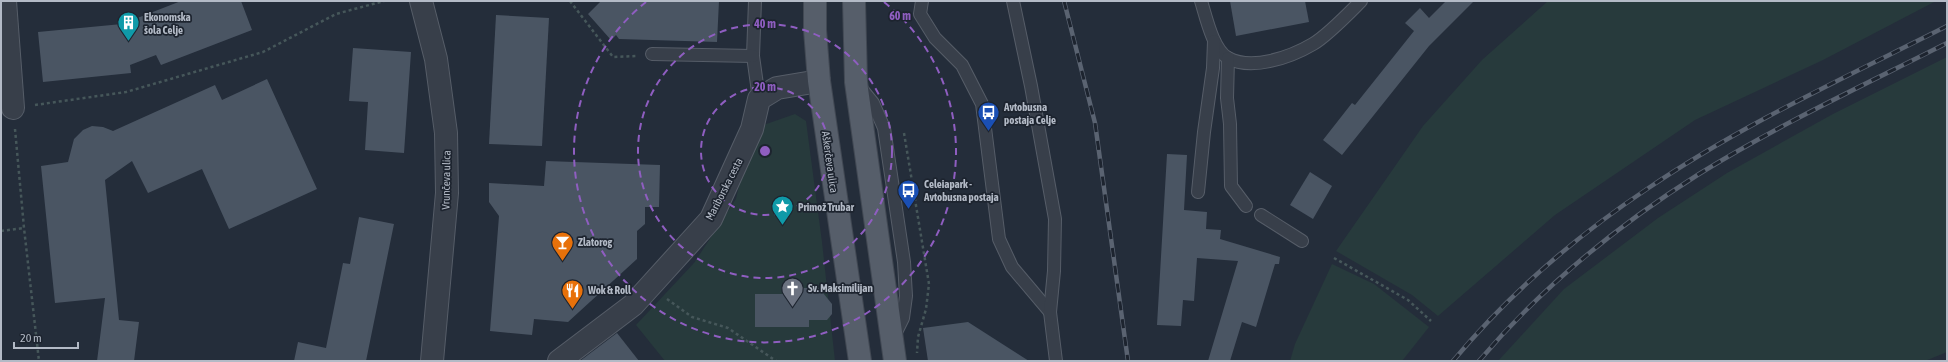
<svg xmlns="http://www.w3.org/2000/svg" width="1948" height="362" font-family="'Asap Condensed',sans-serif">
<rect width="100%" height="100%" fill="#242d3a"/>
<g fill="#273a3c">
<polygon points="1548,1 1936,1 1823,60 1695,120 1555,215 1438,316 1412,295 1336,251 1423,126 1482,60"/>
<polygon points="1947,57 1947,352 1925,361 1498,361 1564,289 1658,218 1727,173 1833,114"/>
<polygon points="795,114 806,121 822,242 835,361 665,361 636,325 694,263 736,199 752,129"/>
<polygon points="1332,264 1374,284 1429,327 1402,361 1290,361 1295,344"/>
</g>
<g fill="#4a5563">
<polygon points="181,1 241,1 252,30 161,65 156,55 130,65 131,73 43,82 38,32 122,24"/>
<polygon points="601,1 719,1 717,42 619,39 616,35 611,40 588,14"/>
<polygon points="1230,1 1305,1 1309,22 1236,36"/>
<polygon points="1446,1 1474,1 1429,46 1342,155 1323,140 1352,103 1355,105 1414,31 1405,23 1420,8 1429,18"/>
<polygon points="496,15 549,18 542,146 489,144"/>
<polygon points="353,48 411,52 404,153 365,150 368,102 349,101"/>
<polygon points="267,79 317,189 229,229 202,169 148,193 132,161 105,180 119,320 139,322 134,361 97,361 105,298 55,303 41,166 68,162 74,139 83,130 92,126 103,127 113,131 215,85 222,100"/>
<polygon points="1167,154 1187,155 1184,210 1207,212 1206,229 1221,230 1220,239 1280,257 1279,264 1275,264 1256,327 1242,322 1230,361 1208,361 1238,261 1197,258 1194,301 1183,300 1181,326 1157,325"/>
<polygon points="546,161 660,165 659,207 645,207 645,224 637,231 637,259 568,322 534,319 532,335 490,331 499,216 489,202 489,183 544,186"/>
<polygon points="1310,172 1332,186 1313,219 1290,205"/>
<polygon points="359,217 394,224 366,361 294,361 298,342 326,348 343,263 350,264"/>
<polygon points="800,288 819,288 832,304 832,314 827,320 809,320 809,327 755,327 755,294 799,294"/>
<polygon points="968,322 1029,361 928,361 923,328"/>
<polygon points="617,333 639,361 580,361"/>
</g>
<g fill="none" stroke-linecap="round" stroke-linejoin="round">
<defs>
<g id="lane">
<polyline points="755,1 753,56 759,99"/>
<polyline points="922,1 920,14 935,38 962,65 982,104 999,239 1012,267 1050,312"/>
<polyline points="1013,1 1031,86 1055,219 1054,271 1050,312 1056,361"/>
<path d="M 1201,1 C 1206,17 1213,50 1228,58 C 1252,71 1291,57 1313,44 C 1328,35 1348,14 1361,1"/>
<polyline points="652,54 753,56"/>
<polyline points="1228,58 1227,98 1230,124 1231,186 1246,206"/>
<polyline points="860,87 873,103 884,128 904,262 906,296 903,318 894,336"/>
<polyline points="1198,192 1204,132 1213,68 1214,41"/>
<polyline points="1261,215 1302,241"/>
</g>
<g id="street">
<polyline points="5,1 13,108"/>
<polyline points="421,1 436,59 446,133 447,193 432,361"/>
<polyline points="559,361 633,305 711,219 752,129 759,99 777,88 819,81"/>
</g>
<g id="primary">
<polyline points="815,1 815,30 819,81 860,361"/>
<polyline points="854,1 856,82 895,361"/>
</g>
</defs>
<use href="#lane" stroke="#565d68" stroke-width="14"/>
<use href="#street" stroke="#565d68" stroke-width="24"/>
<use href="#primary" stroke="#414853" stroke-width="24"/>
<g stroke="#46575a" stroke-width="2.5" stroke-dasharray="3 3" stroke-linecap="butt">
<polyline points="570,1 613,57 636,56"/>
<polyline points="35,105 126,92 263,52 336,14 384,1"/>
<polyline points="15,129 24,228 39,361"/>
<polyline points="904,133 929,284 926,309 918,337 917,353"/>
<polyline points="1,231 24,228"/>
<polyline points="1334,258 1408,300 1431,321"/>
<polyline points="667,299 692,317 728,328 776,361"/>
</g>
<use href="#lane" stroke="#383f4a" stroke-width="12"/>
<use href="#street" stroke="#383f4a" stroke-width="22"/>
<use href="#primary" stroke="#565e6a" stroke-width="22"/>
<defs>
<g id="rail">
<polyline points="1064,1 1095,123 1128,361"/>
<path d="M 1453,361 C 1508,295 1575,237 1647,189 C 1741,125 1846,77 1947,26"/>
<path d="M 1479,361 C 1541,288 1618,225 1699,174 C 1778,125 1864,85 1947,43"/>
</g>
</defs>
<use href="#rail" stroke="#5a6371" stroke-width="4.5"/>
<use href="#rail" stroke="#1d242f" stroke-width="3" stroke-dasharray="9" stroke-linecap="butt"/>
</g>
<g fill="none" stroke="#8f5ec1" stroke-width="2" stroke-dasharray="7 5">
<circle cx="765" cy="151" r="64"/>
<circle cx="765" cy="151" r="127"/>
<path d="M884 2A191 191 0 1 1 646 2"/>
</g>
<defs>
<symbol id="building-pin" viewBox="-11 -11 22 30"><path d="M0 17L-7.5 6A9.5 9.5 0 1 1 7.5 6Z" fill="#0f9aa8" stroke="#1d242f"/><path d="M-4-6H4V6H1V3H-1V6H-4ZM-2.5-4.3h1.7v1.8h-1.7ZM.8-4.3h1.7v1.8H.8ZM-2.5-1h1.7V.8h-1.7ZM.8-1h1.7V.8H.8Z" fill="#fff"/></symbol>
<symbol id="bus-pin" viewBox="-11 -11 22 30"><path d="M0 17L-7.5 6A9.5 9.5 0 1 1 7.5 6Z" fill="#1a4fb4" stroke="#1d242f"/><path d="M-5-6H5V4H4V6H2V4H-2V6H-4V4H-5ZM-3.5-4V0h7V-4ZM-3.5 1.2v1.5H-2V1.2ZM2 1.2v1.5H3.5V1.2Z" fill="#fff"/></symbol>
<symbol id="sight-pin" viewBox="-11 -11 22 30"><path d="M0 17L-7.5 6A9.5 9.5 0 1 1 7.5 6Z" fill="#0f9aa8" stroke="#1d242f"/><path d="M0-6L1.8-2.2L6-1.7L2.9 1.2L3.7 5.4L0 3.3L-3.7 5.4L-2.9 1.2L-6-1.7L-1.8-2.2Z" fill="#fff"/></symbol>
<symbol id="bar-pin" viewBox="-11 -11 22 30"><path d="M0 17L-7.5 6A9.5 9.5 0 1 1 7.5 6Z" fill="#e8710a" stroke="#1d242f"/><path d="M-6-5H6L.8 .8V4.5H3.5V6h-7V4.5H-.8V.8Z" fill="#fff"/></symbol>
<symbol id="church-pin" viewBox="-11 -11 22 30"><path d="M0 17L-7.5 6A9.5 9.5 0 1 1 7.5 6Z" fill="#6b7280" stroke="#1d242f"/><path d="M-1.2-6h2.4v3.5h3.3v2.4h-3.3V6h-2.4V-.1h-3.3v-2.4h3.3Z" fill="#fff"/></symbol>
<symbol id="restaurant-pin" viewBox="-11 -11 22 30"><path d="M0 17L-7.5 6A9.5 9.5 0 1 1 7.5 6Z" fill="#e8710a" stroke="#1d242f"/><path d="M-5-6h1v4h1v-4h1v4h1v-4h1v5L-1.5 .5V6h-2V.5L-5-1ZM5-6V6H3V1.5H1.5Q1.5-4 5-6Z" fill="#fff"/></symbol>
</defs>
<g fill-rule="evenodd">
<use href="#building-pin" x="116" y="10" width="25" height="34"/>
<use href="#bus-pin" x="976" y="100" width="25" height="34"/>
<use href="#bus-pin" x="896" y="178" width="25" height="34"/>
<use href="#sight-pin" x="770" y="194" width="25" height="34"/>
<use href="#bar-pin" x="550" y="230" width="25" height="34"/>
<use href="#church-pin" x="780" y="276" width="25" height="34"/>
<use href="#restaurant-pin" x="560" y="278" width="25" height="34"/>
</g>
<g text-anchor="middle" dominant-baseline="central" stroke-width="3.5" stroke-linejoin="round" paint-order="stroke">
<g font-size="11" font-weight="bold" fill="#b3bac6" stroke="#1d242f" text-anchor="start">
<text x="144" y="17">Ekonomska<tspan x="144" dy="13">šola Celje</tspan></text>
<text x="1004" y="107">Avtobusna<tspan x="1004" dy="13">postaja Celje</tspan></text>
<text x="924" y="184">Celeiapark -<tspan x="924" dy="13">Avtobusna postaja</tspan></text>
<text x="798" y="207">Primož Trubar</text>
<text x="578" y="242">Zlatorog</text>
<text x="808" y="288">Sv. Maksimilijan</text>
<text x="588" y="290">Wok &amp; Roll</text>
</g>
<g font-size="11" fill="#b3bac6" stroke="#1d242f">
<text transform="translate(830 162) rotate(82)">Aškerčeva ulica</text>
<text transform="translate(446 180) rotate(-89)">Vrunčeva ulica</text>
<text transform="translate(724 189) rotate(-63)">Mariborska cesta</text>
</g>
</g>
<circle cx="765" cy="151" r="6" fill="#8f5ec1" stroke="#1d242f" stroke-width="2"/>
<g font-size="12" text-anchor="middle" font-weight="bold" fill="#8f5ec1" stroke="#1d242f" stroke-width="3.5" stroke-linejoin="round" paint-order="stroke">
<text x="900" y="20">60 m</text>
<text x="765" y="28">40 m</text>
<text x="765" y="91">20 m</text>
</g>
<rect width="1948" height="362" fill="none" stroke="#b3bac6" stroke-width="4"/>
<path d="M14 342v6h64v-6" fill="none" stroke="#b3bac6" stroke-width="2"/>
<text x="20" y="342" font-size="12" fill="#b3bac6" stroke="#1d242f" stroke-width="3" paint-order="stroke">20 m</text>
</svg>
